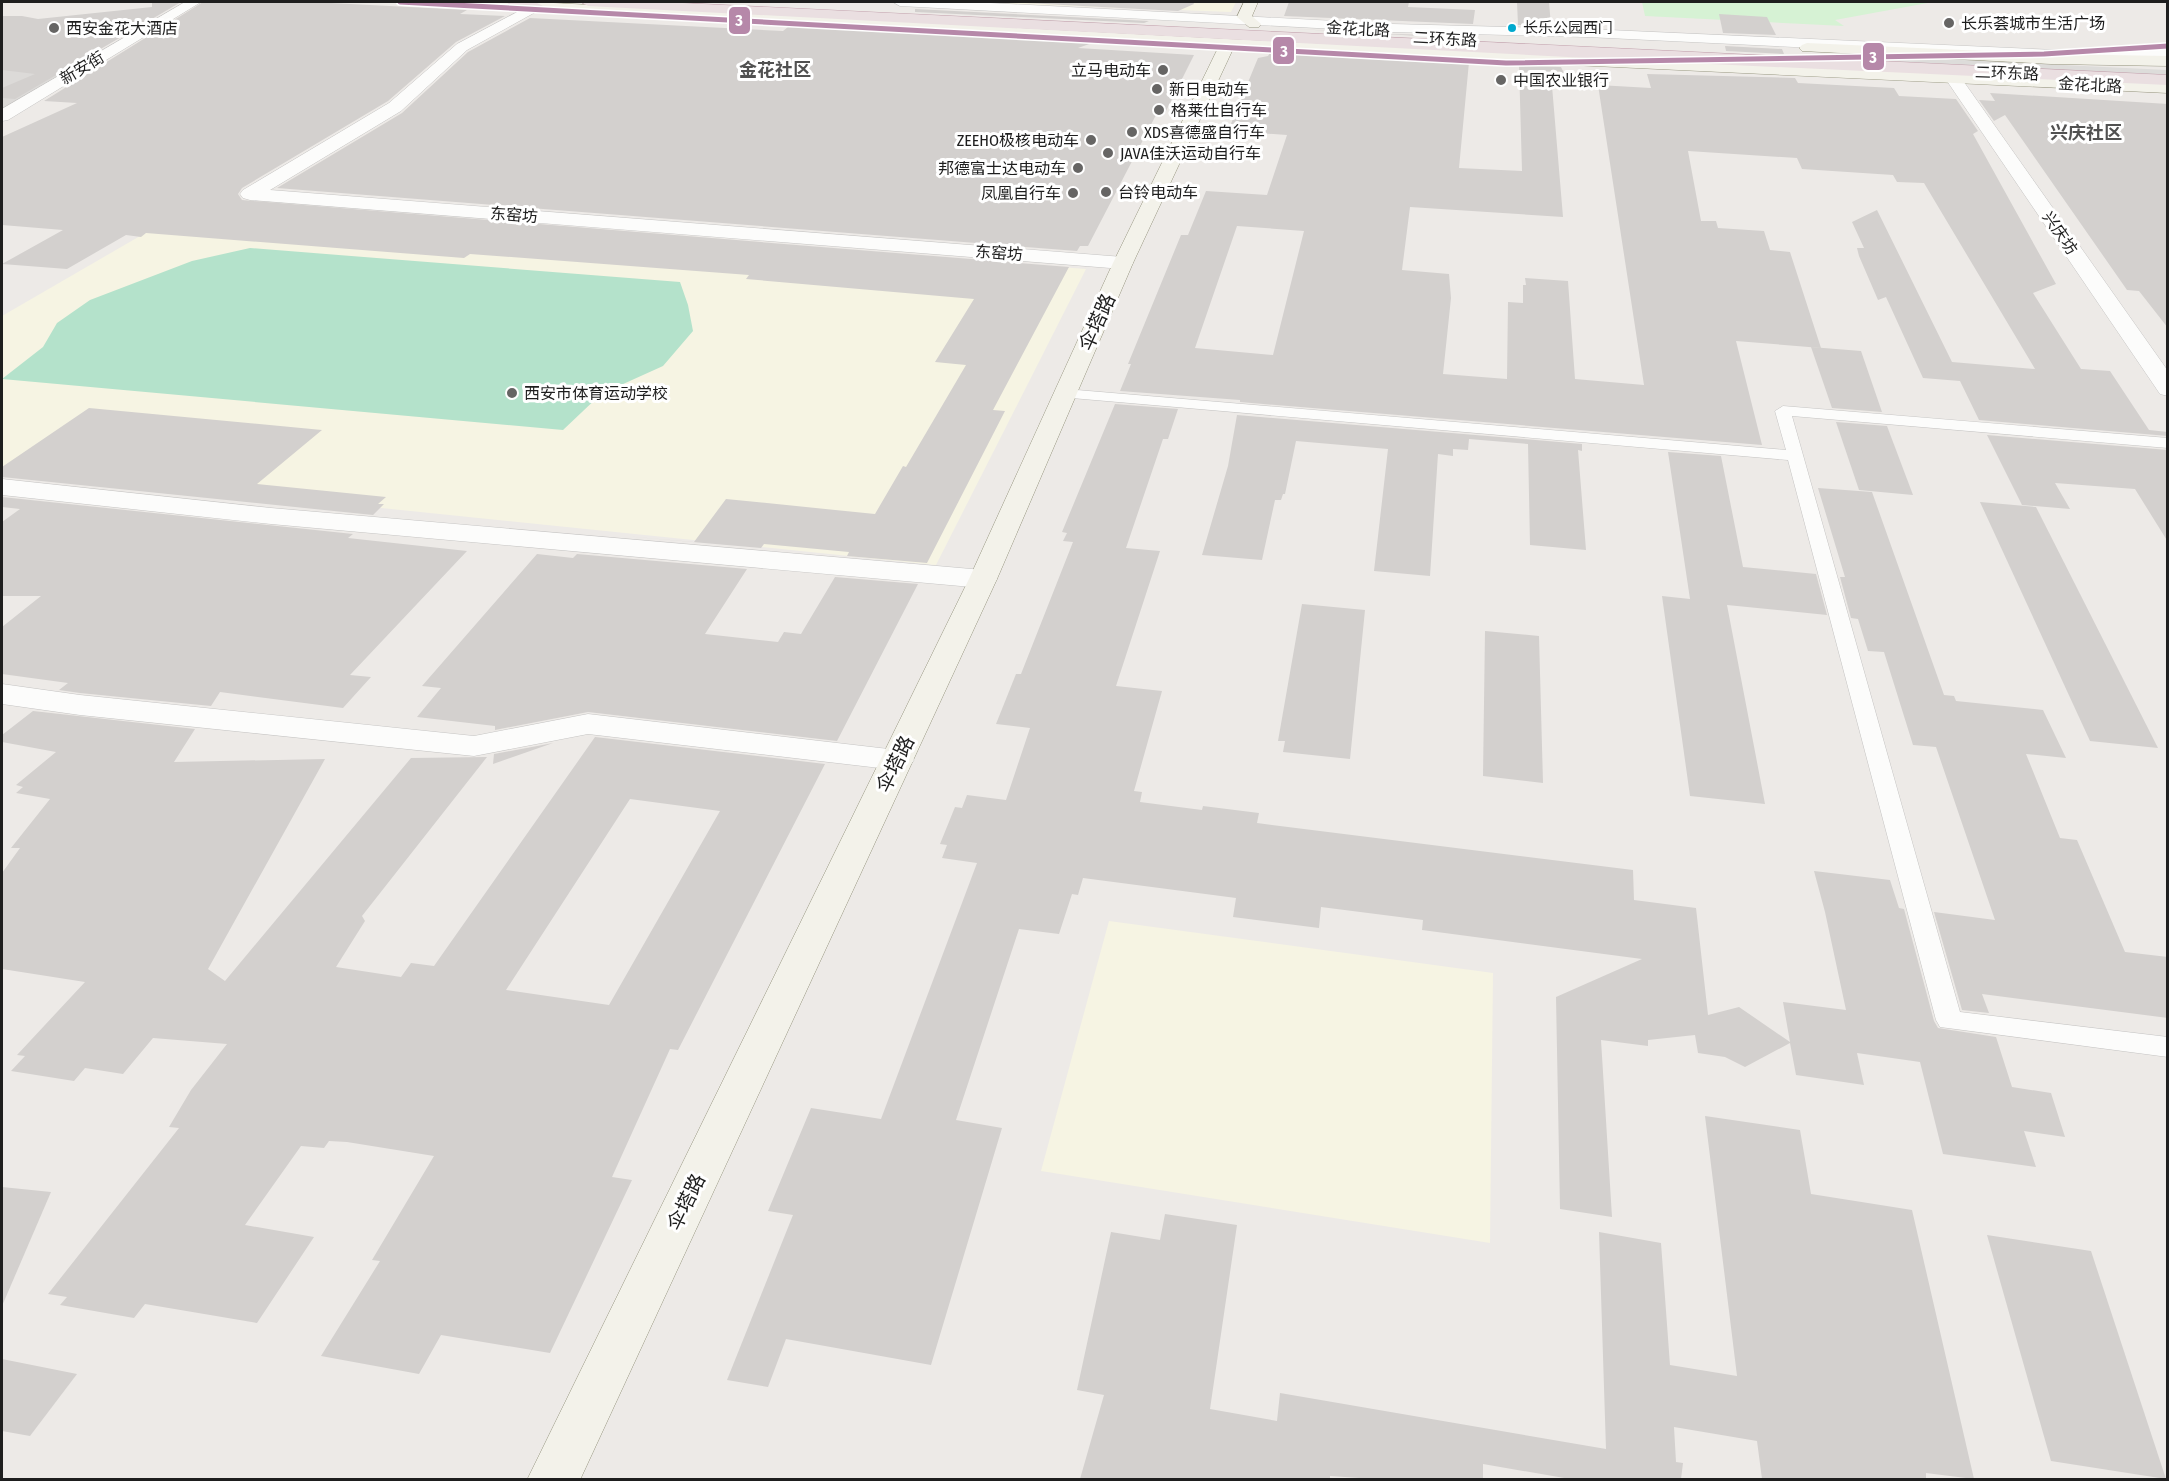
<svg xmlns="http://www.w3.org/2000/svg" width="2169" height="1481" font-family="'Fira Sans Condensed','Noto Sans SC',sans-serif">
<rect width="100%" height="100%" fill="#edeae7"/>
<polygon fill="#dcdad8" points="2,68 65,71 2,109"/>
<g fill="#f6f4e3">
<polygon points="968,2 1236,2 1231,12"/>
<polygon points="197,203 1086,269 936,565 2,469 2,316"/>
<polygon points="1109,921 1493,973 1490,1243 1041,1171"/>
</g>
<polygon fill="#d6f2d4" points="1642,2 1933,2 1835,20 1844,26 1645,16"/>
<polygon fill="#b4e2cb" points="250,248 680,282 688,305 693,331 663,366 601,394 563,430 2,379 43,347 57,323 90,300 192,261"/>
<polygon fill="#dddcda" points="1838,54 2167,70 2167,85 1847,70"/>
<g fill="#d3d0ce" fill-rule="evenodd">
<polygon points="152,2 181,2 15,99 2,98 2,88 35,74 2,70 2,16 22,16 38,19 152,7"/>
<polygon points="203,2 312,2 467,10 460,14 505,16 456,42 388,101 242,188 238,194 242,200 1069,267 993,410 1005,411 927,563 847,556 849,552 764,544 761,548 624,536 694,542 726,499 875,514 903,466 906,467 966,365 935,362 974,299 746,279 749,275 470,254 464,258 146,233 141,237 126,235 67,269 2,264 63,230 2,225 2,137 77,103 44,101"/>
<polygon points="1005,2 1193,2 1194,4 1178,11"/>
<polygon points="1289,2 1409,2 1408,7 1475,10 1473,24 1284,16"/>
<polygon points="1517,2 1549,2 1551,26 1518,25"/>
<polygon points="915,9 1149,21 1144,23 915,12"/>
<polygon points="1719,14 1767,17 1776,35 1723,33"/>
<polygon points="530,18 783,31 788,27 803,27 1092,43 1078,48 1194,55 1165,113 1156,115 1088,246 1080,246 1077,251 277,188 402,113 468,52"/>
<polygon points="1279,28 1392,34 1472,36 1472,39"/>
<polygon points="1725,46 1782,49 1784,54 1726,51"/>
<path d="M 1270,53 L 1469,62 L 1459,168 L 1522,171 L 1519,65 L 1561,67 L 1564,73 L 1551,74 L 1563,217 L 1410,207 L 1402,270 L 1449,274 L 1451,298 L 1443,374 L 1507,379 L 1508,302 L 1523,303 L 1523,285 L 1526,285 L 1525,278 L 1568,281 L 1575,379 L 1644,385 L 1598,85 L 1651,88 L 1647,74 L 1795,78 L 1798,83 L 1894,88 L 1899,96 L 1956,99 L 1978,131 L 1973,134 L 2056,284 L 2033,293 L 2081,369 L 2110,371 L 2149,430 L 2168,432 L 2168,436 L 1979,420 L 1960,381 L 1923,378 L 1886,297 L 1878,300 L 1859,256 L 1857,248 L 1864,248 L 1852,222 L 1877,210 L 1952,362 L 2035,369 L 1924,183 L 1897,182 L 1893,175 L 1802,169 L 1797,158 L 1688,151 L 1701,221 L 1716,221 L 1718,228 L 1764,231 L 1770,250 L 1790,252 L 1821,348 L 1736,341 L 1762,445 L 1240,402 L 1240,400 L 1120,391 L 1131,364 L 1128,364 L 1181,235 L 1188,235 L 1206,191 L 1267,195 L 1287,135 L 1228,131 L 1258,58 L 1268,56 ZM 1237,226 L 1304,231 L 1273,355 L 1195,348 Z"/>
<polygon points="1990,93 2168,104 2168,328 2139,291 2127,290 2005,115 1994,121 1979,100 1995,101"/>
<polygon points="1811,347 1861,351 1882,412 1832,408"/>
<polygon points="1115,404 1178,409 1168,439 1163,439 1126,548 1160,551 1116,686 1162,691 1134,791 1142,792 1140,802 1202,810 1203,806 1259,813 1257,823 1633,870 1634,900 1696,908 1708,1015 1739,1007 1790,1042 1783,1002 1846,1010 1825,912 1814,871 1890,880 1899,908 1904,909 1934,1021 1938,1028 1996,1037 2012,1087 2051,1093 2065,1137 2024,1131 2036,1167 1943,1154 1920,1062 1857,1053 1864,1085 1796,1075 1790,1043 1745,1067 1725,1057 1698,1053 1695,1035 1648,1040 1648,1046 1601,1040 1612,1217 1560,1209 1556,997 1642,959 1422,930 1423,920 1321,907 1319,928 1233,917 1236,898 1083,878 1078,895 1072,894 1059,934 1019,929 956,1120 1002,1128 931,1365 786,1339 768,1387 727,1380 793,1215 768,1211 811,1108 881,1119 977,863 942,858 947,845 940,844 955,807 962,808 967,795 1006,800 1030,728 996,724 1016,674 1021,674 1073,542 1063,541 1067,533 1062,532"/>
<polygon points="89,408 322,430 257,484 386,497 378,504 384,504 373,515 2,477 2,467"/>
<polygon points="1237,415 1582,444 1582,451 1578,450 1586,550 1530,545 1528,444 1469,439 1468,450 1453,449 1453,456 1438,454 1430,576 1374,571 1388,449 1296,441 1285,494 1283,494 1281,500 1275,500 1262,560 1202,555 1228,466"/>
<polygon points="1836,422 1887,426 1913,495 1859,490"/>
<polygon points="1987,435 2168,450 2168,542 2135,489 2055,483 2070,509 2022,505"/>
<polygon points="1668,452 1721,456 1743,567 1816,574 1827,615 1727,605 1765,804 1690,796 1662,596 1690,599"/>
<polygon points="1818,488 1872,492 1944,695 1954,696 1956,701 2043,710 2066,758 2026,754 2060,838 2077,840 2125,952 2168,957 2168,1018 1982,994 1989,1013 1962,1010 1934,912 1995,920 1936,747 1913,745 1884,652 1868,651 1858,619 1851,618 1840,577 1845,577"/>
<polygon points="2,497 353,534 348,538 467,551 350,675 371,677 343,708 220,692 211,706 80,693 59,690 68,683 2,674 2,627 41,596 2,596 2,522 20,509 2,507"/>
<polygon points="1980,502 2036,507 2158,748 2090,741"/>
<polygon points="537,554 573,558 577,554 747,569 705,634 778,642 784,632 801,634 835,577 918,584 837,741 588,712 495,730 495,726 417,717 441,688 422,686"/>
<polygon points="1302,604 1365,610 1350,759 1283,752 1285,741 1278,741"/>
<polygon points="1485,631 1539,636 1543,783 1483,776"/>
<path d="M 33,711 L 195,729 L 174,762 L 325,759 L 208,969 L 225,981 L 411,758 L 487,757 L 362,916 L 365,921 L 336,967 L 401,977 L 411,963 L 434,966 L 595,737 L 825,764 L 678,1050 L 670,1049 L 612,1177 L 632,1180 L 550,1353 L 441,1335 L 419,1374 L 321,1356 L 380,1261 L 372,1260 L 434,1156 L 347,1142 L 329,1141 L 324,1148 L 301,1146 L 245,1225 L 314,1237 L 257,1323 L 145,1304 L 134,1318 L 60,1305 L 67,1297 L 48,1294 L 179,1128 L 169,1127 L 191,1090 L 227,1044 L 153,1038 L 123,1074 L 85,1068 L 74,1081 L 11,1071 L 25,1056 L 17,1055 L 85,982 L 2,969 L 2,873 L 20,848 L 11,848 L 50,799 L 16,793 L 23,787 L 16,785 L 56,752 L 2,742 L 2,735 ZM 630,799 L 720,811 L 609,1005 L 506,990 Z"/>
<polygon points="553,743 493,764 494,754"/>
<polygon points="1705,1116 1800,1130 1811,1194 1912,1210 1974,1479 1926,1473 1926,1479 1762,1479 1757,1441 1674,1427 1676,1462 1683,1463 1681,1479 1570,1479 1483,1464 1483,1479 1374,1479 1330,1476 1330,1479 1080,1479 1104,1395 1077,1390 1111,1232 1160,1240 1165,1214 1237,1225 1210,1409 1277,1421 1280,1393 1606,1449 1599,1232 1661,1243 1670,1365 1737,1376"/>
<polygon points="2,1187 51,1192 2,1306"/>
<polygon points="1987,1235 2091,1251 2166,1479 2051,1461"/>
<polygon points="2,1359 77,1374 30,1436 2,1431"/>
</g>
<g fill="none" stroke-linecap="round" stroke-linejoin="round">
<defs>
<polygon id="lane" points="1065,389 1786,450 1775,411 1783,406 2168,438 2168,448 1792,416 1960,1012 2168,1037 2168,1057 1940,1027 1936,1020 1788,460 1060,397 1057,394 1060,391"/>
<g id="street">
<polygon points="185,2 201,2 8,120 2,121 2,109"/>
<polygon points="536,2 541,3 543,6 541,9 467,50 401,111 270,190 1123,257 1130,259 1133,263 1130,267 1123,269 250,200 243,198 240,194 243,190 389,103 457,44"/>
<polygon points="893,2 971,2 1392,24 1587,29 2100,52 2106,49 2168,47 2168,57 2138,58 2136,61 2130,63 1587,37 1392,32 900,6"/>
<polygon points="1953,73 1959,75 2168,371 2168,396 2160,394 1945,78"/>
<polygon points="2,479 271,508 983,570 993,573 997,579 993,585 983,588 271,524 2,495"/>
<polygon points="2,684 80,695 474,736 588,714 897,750 909,753 914,760 909,767 897,770 588,734 474,756 80,715 2,704"/>
</g>
<g id="secondary">
<polygon points="460,2 535,2 1228,39 2168,83 2168,93 1233,49 1133,263 997,579 580,1480 527,1480 969,579 1113,263 1218,48 467,6"/>
<polygon points="1244,2 1258,2 1252,16 1261,24 1259,27 1249,27 1237,17"/>
<polygon points="1807,43 2051,54 2168,56 2168,66 2051,64 1802,51 1799,48 1802,45"/>
</g>
<g id="highway">
<polygon points="507,2 535,2 543,6 536,10 509,5"/>
<polygon points="581,2 662,2 2168,75 2168,85 1625,60 588,6"/>
</g>
</defs>
<use href="#lane" stroke="#c5c4c3" stroke-width="1"/>
<use href="#street" stroke="#c5c4c3" stroke-width="1"/>
<use href="#secondary" stroke="#96957f" stroke-width="1"/>
<use href="#highway" stroke="#c19fab" stroke-width="1"/>
<use href="#lane" fill="#fcfcfb" fill-rule="evenodd"/>
<use href="#street" fill="#fcfcfb" fill-rule="evenodd"/>
<use href="#secondary" fill="#f3f2ea" fill-rule="evenodd"/>
<use href="#highway" fill="#eadfe1" fill-rule="evenodd"/>
<defs>
<polyline id="metro-1" points="400,2 1506,63 2044,54 2168,46"/>
</defs>
<use href="#metro-1" stroke="#fff" stroke-width="8"/>
<use href="#metro-1" stroke="#b688a9" stroke-width="5"/>
</g>
<g fill="#666564" stroke="#fff" stroke-width="2">
<circle cx="1949" cy="23" r="6"/>
<circle cx="54" cy="28" r="6"/>
<circle cx="1163" cy="70" r="6"/>
<circle cx="1501" cy="80" r="6"/>
<circle cx="1157" cy="89" r="6"/>
<circle cx="1159" cy="110" r="6"/>
<circle cx="1132" cy="132" r="6"/>
<circle cx="1091" cy="140" r="6"/>
<circle cx="1108" cy="153" r="6"/>
<circle cx="1078" cy="168" r="6"/>
<circle cx="1106" cy="192" r="6"/>
<circle cx="1073" cy="193" r="6"/>
<circle cx="512" cy="393" r="6"/>
</g>
<circle fill="#00a9ce" stroke="#fff" stroke-width="2" cx="1512" cy="28" r="5"/>
<g text-anchor="middle" dominant-baseline="central" stroke-width="6" stroke-linejoin="round" paint-order="stroke">
<g font-size="15" fill="#1e1e1e" stroke="#fff" text-anchor="start">
<text x="1523" y="28">长乐公园西门</text>
</g>
<g font-size="16" fill="#1e1e1e" stroke="#fff" text-anchor="start">
<text x="1961" y="23">长乐荟城市生活广场</text>
<text x="66" y="28">西安金花大酒店</text>
<text x="1151" y="70" text-anchor="end">立马电动车</text>
<text x="1513" y="80">中国农业银行</text>
<text x="1169" y="89">新日电动车</text>
<text x="1171" y="110">格莱仕自行车</text>
<text x="1144" y="132">XDS喜德盛自行车</text>
<text x="1079" y="140" text-anchor="end">ZEEHO极核电动车</text>
<text x="1120" y="153">JAVA佳沃运动自行车</text>
<text x="1066" y="168" text-anchor="end">邦德富士达电动车</text>
<text x="1118" y="192">台铃电动车</text>
<text x="1061" y="193" text-anchor="end">凤凰自行车</text>
<text x="524" y="393">西安市体育运动学校</text>
</g>
<g font-size="16" fill="#1e1e1e" stroke="#fff">
<text transform="translate(1358 29) rotate(3)">金花北路</text>
<text transform="translate(1445 39) rotate(3)">二环东路</text>
<text transform="translate(82 68) rotate(-31)">新安街</text>
<text transform="translate(2007 73) rotate(2)">二环东路</text>
<text transform="translate(2090 85) rotate(3)">金花北路</text>
<text transform="translate(514 215) rotate(4)">东窑坊</text>
<text transform="translate(2060 233) rotate(55)">兴庆坊</text>
<text transform="translate(999 253) rotate(4)">东窑坊</text>
</g>
<g font-size="18" font-weight="bold" fill="#515151" stroke="#fff">
<text x="775" y="70">金花社区</text>
<text x="2086" y="133">兴庆社区</text>
</g>
<g font-size="20" fill="#1e1e1e" stroke="#fff">
<text transform="translate(1097 322) rotate(-66)">伞塔路</text>
<text transform="translate(895 764) rotate(-64)">伞塔路</text>
<text transform="translate(686 1202) rotate(-64)">伞塔路</text>
</g>
</g>
<g stroke="#fff" stroke-width="2">
<rect x="728" y="6" width="23" height="29" rx="6" fill="#b688a9"/>
<rect x="1272" y="36" width="23" height="29" rx="6" fill="#b688a9"/>
<rect x="1862" y="42" width="23" height="29" rx="6" fill="#b688a9"/>
</g>
<g font-size="16" text-anchor="middle" font-weight="bold" fill="#fff">
<text x="739" y="26">3</text>
<text x="1284" y="57">3</text>
<text x="1873" y="63">3</text>
</g>
<rect width="2169" height="1481" fill="none" stroke="#1e1e1e" stroke-width="6"/>
</svg>
